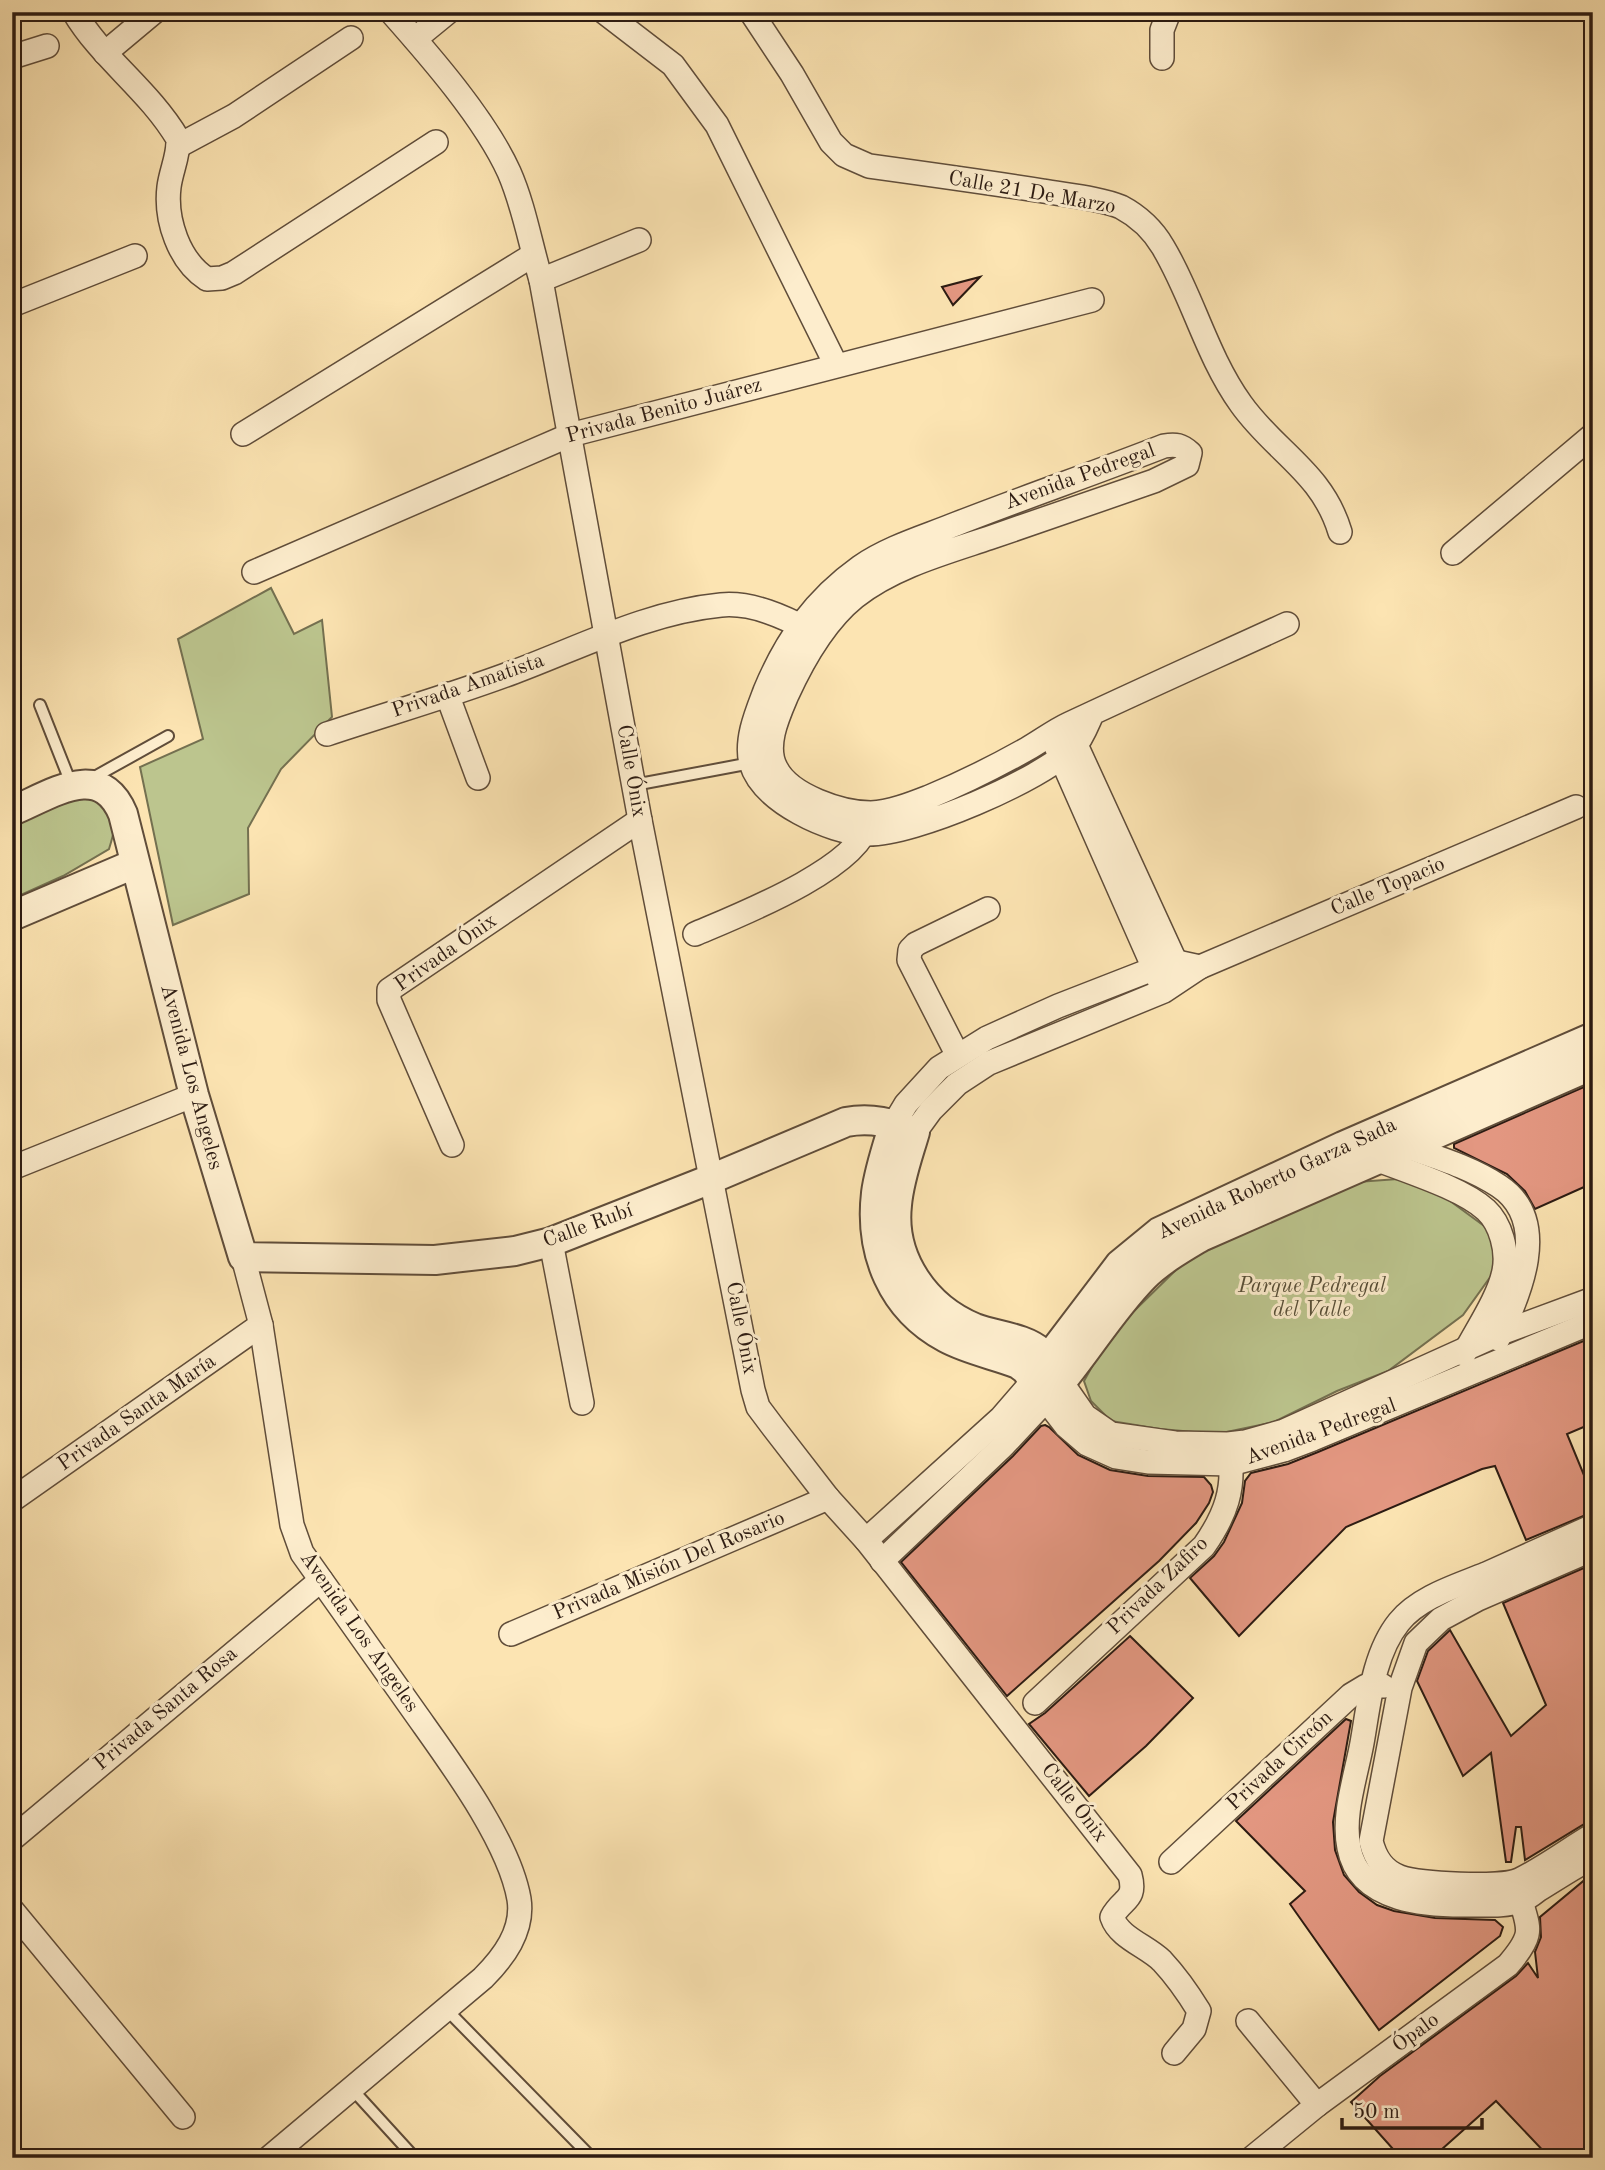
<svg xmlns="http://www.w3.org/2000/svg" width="1605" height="2170" font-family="'Old Standard TT',serif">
<rect width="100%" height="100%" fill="#fce4b2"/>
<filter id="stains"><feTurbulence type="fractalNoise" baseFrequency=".00286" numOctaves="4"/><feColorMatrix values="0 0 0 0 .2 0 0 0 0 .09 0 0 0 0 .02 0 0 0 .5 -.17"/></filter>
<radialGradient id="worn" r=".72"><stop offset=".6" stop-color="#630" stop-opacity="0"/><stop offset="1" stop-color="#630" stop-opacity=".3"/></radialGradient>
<g fill="#bcc58e" stroke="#747050" stroke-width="2">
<polygon points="271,588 294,634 322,620 332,717 281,769 248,828 249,894 173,925 140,767 203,739 178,639"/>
<path d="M 91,796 C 118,813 118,820 109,849 L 63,876 L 12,899 L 12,822 L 70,800 Z"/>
<polygon points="1398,1179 1446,1198 1491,1231 1496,1269 1463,1315 1388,1371 1337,1391 1274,1422 1217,1434 1160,1429 1111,1421 1091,1401 1084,1381 1103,1347 1131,1314 1179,1267 1230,1234 1357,1182"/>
</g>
<g fill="#e39781" stroke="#2c1b12" stroke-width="2">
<polygon points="980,277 953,305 942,287"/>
<polygon points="1593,1083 1593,1183 1535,1209 1525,1191 1507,1174 1454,1148 1454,1144"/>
<polygon points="1593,1337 1593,1423 1567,1434 1593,1497 1593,1512 1526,1540 1495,1466 1482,1469 1346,1527 1239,1636 1190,1578 1214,1556 1224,1542 1242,1503 1245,1481 1251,1473 1288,1464 1318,1452"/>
<polygon points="1045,1425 1049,1427 1078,1455 1110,1470 1148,1476 1204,1477 1211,1485 1213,1492 1209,1503 1196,1523 1159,1561 1007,1696 901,1562 1013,1456 1041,1426"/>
<polygon points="1593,1564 1593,1821 1586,1823 1525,1860 1521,1827 1516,1827 1511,1862 1506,1862 1491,1753 1463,1776 1417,1681 1428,1651 1450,1630 1511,1736 1546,1705 1503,1603"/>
<polygon points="1130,1636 1193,1698 1146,1746 1089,1796 1029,1724 1045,1713"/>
<polygon points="1346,1719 1351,1721 1333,1822 1335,1850 1344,1875 1359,1892 1377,1905 1394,1911 1435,1918 1495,1920 1503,1927 1500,1936 1379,2030 1290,1904 1305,1891 1236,1821"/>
<polygon points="1593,1873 1593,2150 1589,2158 1550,2158 1496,2101 1432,2158 1401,2158 1351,2102 1380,2076 1516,1976 1528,1963 1538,1978 1535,1952 1541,1937 1540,1917"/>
</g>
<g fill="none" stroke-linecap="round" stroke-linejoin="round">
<defs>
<g id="service">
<polyline points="40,705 72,786"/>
<polyline points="89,780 168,736"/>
<polyline points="634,785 751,763"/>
<polyline points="447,2010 592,2158"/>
<polyline points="352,2089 415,2158"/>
</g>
<g id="minor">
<path d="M 74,12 C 102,59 149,90 178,139 C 179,155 171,171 169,187 C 165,220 179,261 207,279 L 222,278 L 234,273 L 436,142"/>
<path d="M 391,12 C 430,56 485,119 509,172 C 524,206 530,243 541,280 L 640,820 L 753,1390 L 758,1407 L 773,1427 L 828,1498 L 866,1540 L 1130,1875 C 1137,1901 1122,1898 1112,1917 C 1119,1938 1147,1946 1162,1961 C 1176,1976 1188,1993 1199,2011 L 1194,2029 L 1174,2053"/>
<polyline points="604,12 673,65 717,125 836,365"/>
<path d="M 751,12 L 792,74 L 831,142 L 844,155 L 869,166 C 927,174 985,182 1043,191 C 1065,195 1100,198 1121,207 C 1138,216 1153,230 1163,247 C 1193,297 1206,355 1241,404 C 1275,452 1322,472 1340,532"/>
<polyline points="415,39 448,12"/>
<polyline points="105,53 154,12"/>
<polyline points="12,57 47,46"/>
<polyline points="1162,58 1162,30 1169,12"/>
<polyline points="178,146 234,116 351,38"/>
<polyline points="541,280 639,240"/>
<polyline points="12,305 135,256"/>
<polyline points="243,434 533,255"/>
<polyline points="1453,553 1593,435"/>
<polyline points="254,572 570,435 1092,300"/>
<polyline points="447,694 478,778"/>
<path d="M 1092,714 C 1087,725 1082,739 1074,747 C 1041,780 914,835 867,834 C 830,833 762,802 751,763 C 745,740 757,712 765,691 C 786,640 815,599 860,567 C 889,547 924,537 956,524 C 1025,497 1095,473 1164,446 C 1176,444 1181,445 1190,453 L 1187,465 L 1154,481 C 1099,500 1044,519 989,538 C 944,553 893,567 855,597 C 824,622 803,660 787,695 C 778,716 764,746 776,768 C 790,796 842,813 871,813 C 891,812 911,804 929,797 C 963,783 995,767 1027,749 C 1041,741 1054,731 1069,724 C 1141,690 1215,657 1287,624"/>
<path d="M 327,734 C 390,713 453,695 514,672 C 581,647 648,612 721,605 C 752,602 784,617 811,631"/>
<polyline points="1071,734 1182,976"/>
<polyline points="1055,744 1160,982"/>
<path d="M 695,934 C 737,916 858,869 868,823"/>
<polyline points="957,1054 909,960 910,950 916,944 988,909"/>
<polyline points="894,1124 906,1104 939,1068 987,1038 1058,1006 1153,969 1177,962 1200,967"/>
<polyline points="915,1132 931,1110 957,1084 989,1063 1164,991 1200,967 1576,807"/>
<path d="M 1399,1144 C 1432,1156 1469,1166 1499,1186 C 1552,1221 1519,1296 1498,1339"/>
<polyline points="452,1145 389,1000 389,990 640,820"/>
<path d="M 1368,1156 C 1402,1170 1461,1187 1486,1210 C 1501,1224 1508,1251 1504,1271 C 1499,1297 1477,1329 1464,1354"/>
<polyline points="12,1168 194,1095"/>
<polyline points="551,1242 582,1403"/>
<path d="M 243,1257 L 261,1325 L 292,1525 L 302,1553 C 340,1607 378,1660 416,1714 C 450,1762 509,1841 519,1899 C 524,1931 503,1958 483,1978 L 269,2158"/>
<polyline points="1062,1383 1085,1416 1111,1434 1175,1443 1228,1444 1245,1442 1284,1431 1501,1333 1593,1299"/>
<polyline points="12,1500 261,1325"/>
<path d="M 1593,1526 C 1557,1542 1521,1558 1486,1574 C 1457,1586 1419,1597 1399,1622 C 1373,1654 1369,1704 1362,1743 C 1356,1776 1342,1815 1349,1848 C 1359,1903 1430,1906 1473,1905 C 1487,1905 1507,1906 1520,1901 C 1527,1899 1533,1894 1538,1890 C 1556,1879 1574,1867 1593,1857"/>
<polyline points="866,1540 1001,1418 1033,1381"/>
<path d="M 1593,1549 L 1478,1599 L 1441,1619 L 1416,1643 L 1400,1688 L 1371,1841 C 1375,1858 1383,1871 1400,1877 C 1420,1884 1501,1888 1519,1880 C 1544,1868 1569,1849 1593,1835"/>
<polyline points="882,1561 1003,1446 1046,1400 1066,1426 1087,1444 1116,1457 1148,1462 1231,1464 1284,1450 1313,1439 1593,1322"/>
<polyline points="511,1634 828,1498"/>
<path d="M 1035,1703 L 1204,1546 C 1225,1516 1236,1488 1229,1450"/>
<polyline points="12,1839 321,1580"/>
<polyline points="1171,1862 1351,1695 1366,1686 1383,1686"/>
<polyline points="12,1910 183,2117"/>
<polyline points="1248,2021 1317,2105"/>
<path d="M 1252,2158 L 1317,2105 L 1508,1965 C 1539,1929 1526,1928 1518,1888"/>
</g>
<g id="tertiary">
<path d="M 12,811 C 51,795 100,759 123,814 L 194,1095 L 243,1257 L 435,1260 L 515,1251 L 551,1242 L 711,1179 L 846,1122 C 872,1117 891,1123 915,1132 C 908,1156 899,1180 897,1205 C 891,1259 926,1308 975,1328 C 996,1336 1024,1337 1041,1352 C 1050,1360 1055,1372 1062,1383"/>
<polyline points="12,916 134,864"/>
<path d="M 894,1124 C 887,1147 879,1170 876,1193 C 869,1253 892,1309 946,1338 C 968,1350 995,1355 1018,1364 L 1026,1370 L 1046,1400 C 1082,1361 1107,1315 1144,1277 C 1160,1261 1181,1249 1201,1237 L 1593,1065"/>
<polyline points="1038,1372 1120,1264 1159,1232 1343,1146 1593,1037"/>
</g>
</defs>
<use href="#service" stroke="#604d3a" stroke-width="14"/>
<use href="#minor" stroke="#604d3a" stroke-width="26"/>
<use href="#tertiary" stroke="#604d3a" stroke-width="32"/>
<use href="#service" stroke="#fdedcd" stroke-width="10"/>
<use href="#minor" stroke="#fdedcd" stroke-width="23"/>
<use href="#tertiary" stroke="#fdedcd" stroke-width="28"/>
</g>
<g text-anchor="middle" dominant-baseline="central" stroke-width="6" stroke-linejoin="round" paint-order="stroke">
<g font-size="21" fill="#2c1b12" stroke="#fdedcd">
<text transform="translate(1032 193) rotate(10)">Calle 21 De Marzo</text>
<text transform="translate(664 411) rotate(-15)">Privada Benito Juárez</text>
<text transform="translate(1080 477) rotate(-20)">Avenida Pedregal</text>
<text transform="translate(468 686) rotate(-19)">Privada Amatista</text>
<text transform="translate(631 771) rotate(80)">Calle Ónix</text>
<text transform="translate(1388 887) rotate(-23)">Calle Topacio</text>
<text transform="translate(446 953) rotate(-35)">Privada Ónix</text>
<text transform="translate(191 1077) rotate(75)">Avenida Los Angeles</text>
<text transform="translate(1277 1179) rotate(-25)">Avenida Roberto Garza Sada</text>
<text transform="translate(588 1226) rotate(-20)">Calle Rubí</text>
<text transform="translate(741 1328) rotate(79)">Calle Ónix</text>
<text transform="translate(137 1413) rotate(-35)">Privada Santa María</text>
<text transform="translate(1321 1432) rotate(-20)">Avenida Pedregal</text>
<text transform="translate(669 1566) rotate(-23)">Privada Misión Del Rosario</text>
<text transform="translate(1158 1586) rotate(-44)">Privada Zafiro</text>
<text transform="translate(359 1632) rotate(55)">Avenida Los Angeles</text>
<text transform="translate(166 1709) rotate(-40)">Privada Santa Rosa</text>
<text transform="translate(1280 1761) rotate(-43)">Privada Circón</text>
<text transform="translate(1074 1803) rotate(52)">Calle Ónix</text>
<text transform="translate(1416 2033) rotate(-36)">Ópalo</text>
</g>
<g font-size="21" font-style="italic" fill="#574e37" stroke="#fdedcd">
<text x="1312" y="1286">Parque Pedregal<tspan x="1312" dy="24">del Valle</tspan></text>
</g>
</g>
<rect width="1605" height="2170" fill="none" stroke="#fce4b2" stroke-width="42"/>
<rect x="14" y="14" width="1577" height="2142" fill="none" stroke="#2c1b12" stroke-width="3.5"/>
<rect x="21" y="21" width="1563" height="2128" fill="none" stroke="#2c1b12" stroke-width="2"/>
<path d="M1342 2118v10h140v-10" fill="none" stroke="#2c1b12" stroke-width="3.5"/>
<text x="1353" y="2118" font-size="21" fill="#2c1b12" stroke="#fdedcd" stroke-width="5" paint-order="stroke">50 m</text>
<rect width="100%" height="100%" filter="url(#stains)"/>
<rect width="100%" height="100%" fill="url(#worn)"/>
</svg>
